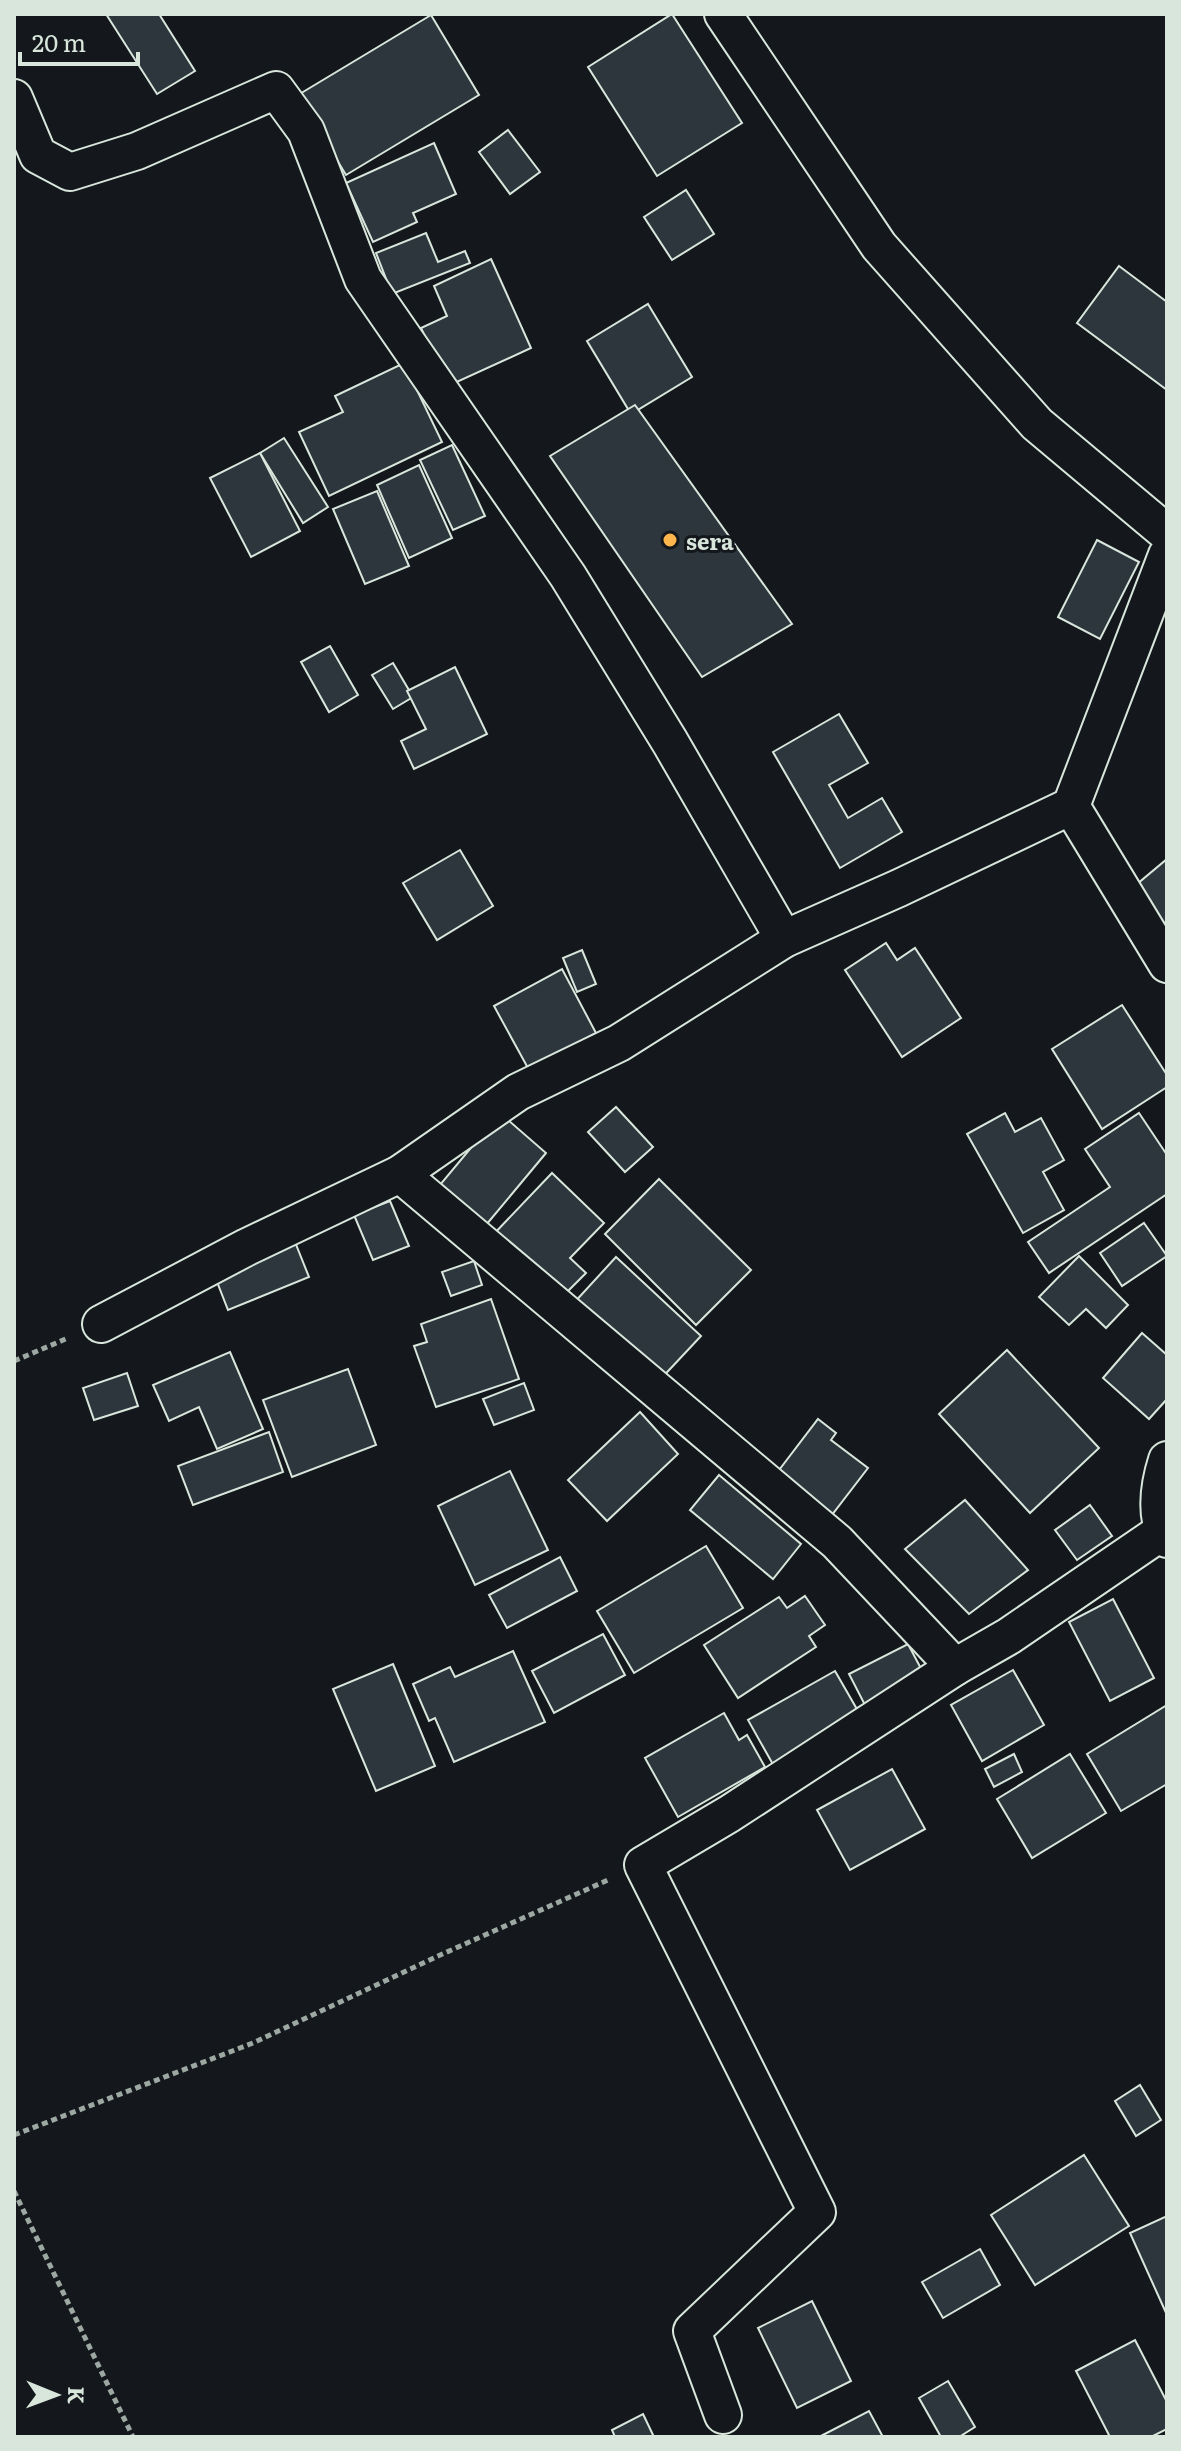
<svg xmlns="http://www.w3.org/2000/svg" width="1181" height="2451" font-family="Literata,serif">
<rect width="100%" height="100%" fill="#14181c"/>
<g fill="#2c363c" stroke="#d8e6dc" stroke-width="2">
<polygon points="106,14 159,14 195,71 157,94"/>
<polygon points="672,14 742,123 657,176 588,67"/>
<polygon points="431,15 479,95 346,175 298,95"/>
<polygon points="508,130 540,172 510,194 479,152"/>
<polygon points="434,143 456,194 413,213 417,222 373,242 346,183"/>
<polygon points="686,190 714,234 672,260 644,217"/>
<polygon points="426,233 438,262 465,251 470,263 392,294 376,253"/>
<polygon points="491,259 531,348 448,386 421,328 447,316 434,286"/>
<polygon points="1119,266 1167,302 1167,390 1077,323"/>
<polygon points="648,304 692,377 631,414 587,341"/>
<polygon points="404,363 442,442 329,496 299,432 343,412 335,396"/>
<polygon points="635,405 792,624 702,677 550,456"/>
<polygon points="284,438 328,507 303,523 260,453"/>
<polygon points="452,445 485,516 453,530 420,460"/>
<polygon points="260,453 300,531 251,557 210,478"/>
<polygon points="419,465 452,538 409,558 377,485"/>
<polygon points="377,491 409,566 365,584 333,509"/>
<polygon points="1097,540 1139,562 1100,639 1058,617"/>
<polygon points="330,646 358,695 329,712 301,662"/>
<polygon points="393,663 413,697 393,709 372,675"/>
<polygon points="455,667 487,734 414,769 401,741 426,729 407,691"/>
<polygon points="839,714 868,763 829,785 848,818 882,798 902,832 840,868 773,752"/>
<polygon points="460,850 493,906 437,940 403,883"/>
<polygon points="1167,859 1167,936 1130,890"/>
<polygon points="886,943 897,960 915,948 961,1018 902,1057 845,970"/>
<polygon points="582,950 596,984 577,992 563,958"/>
<polygon points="562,969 596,1033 529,1070 494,1006"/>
<polygon points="1122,1005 1167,1075 1167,1087 1102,1129 1052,1049"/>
<polygon points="616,1107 653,1147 625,1172 588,1132"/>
<polygon points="500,1113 546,1153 486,1225 439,1186"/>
<polygon points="1005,1113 1015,1132 1041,1118 1064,1160 1043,1172 1064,1210 1023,1233 967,1134"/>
<polygon points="1139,1113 1167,1155 1167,1194 1049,1273 1028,1242 1110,1187 1085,1149"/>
<polygon points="552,1173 604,1223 570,1258 586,1273 558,1301 491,1237"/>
<polygon points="659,1179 751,1270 696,1325 605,1234"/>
<polygon points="390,1201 409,1246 373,1260 354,1215"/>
<polygon points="1144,1223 1167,1256 1122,1286 1100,1253"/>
<polygon points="293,1237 309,1277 228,1310 212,1269"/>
<polygon points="1079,1256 1128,1305 1106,1328 1086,1309 1069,1325 1039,1297"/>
<polygon points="616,1257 701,1336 656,1384 572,1305"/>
<polygon points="474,1261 482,1285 451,1296 442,1272"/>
<polygon points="491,1299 519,1379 436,1407 414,1346 427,1342 421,1324"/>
<polygon points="1142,1333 1167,1355 1167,1399 1149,1419 1103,1378"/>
<polygon points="1007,1350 1099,1448 1030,1513 939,1414"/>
<polygon points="230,1352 263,1429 217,1449 199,1407 169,1421 153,1385"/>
<polygon points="348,1369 376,1445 292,1477 263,1400"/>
<polygon points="127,1373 138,1406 94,1420 83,1388"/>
<polygon points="524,1383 534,1410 494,1425 483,1399"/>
<polygon points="640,1412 678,1454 607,1521 568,1480"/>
<polygon points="818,1419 836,1433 831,1440 868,1468 828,1520 773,1478"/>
<polygon points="269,1432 283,1472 193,1505 178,1466"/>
<polygon points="510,1471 548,1550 475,1585 438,1506"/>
<polygon points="719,1475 801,1544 773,1579 690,1510"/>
<polygon points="965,1500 1028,1570 969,1614 905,1549"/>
<polygon points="1090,1505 1112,1536 1077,1560 1055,1530"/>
<polygon points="706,1546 743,1608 634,1673 597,1611"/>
<polygon points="560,1557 577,1591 507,1628 489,1595"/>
<polygon points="805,1596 825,1625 809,1636 816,1647 738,1698 704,1645 779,1597 787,1608"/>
<polygon points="1113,1599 1154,1678 1110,1701 1069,1622"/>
<polygon points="603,1634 625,1675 554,1713 532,1671"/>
<polygon points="908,1644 926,1678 867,1709 849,1674"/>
<polygon points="513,1651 545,1722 454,1762 435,1718 429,1721 413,1684 450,1667 455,1677"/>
<polygon points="393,1664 435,1766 376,1791 333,1689"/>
<polygon points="1013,1670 1044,1725 982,1761 951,1705"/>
<polygon points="835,1671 862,1718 775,1768 748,1720"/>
<polygon points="1167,1705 1167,1784 1121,1811 1087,1754"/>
<polygon points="724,1713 739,1740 747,1735 765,1767 678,1817 645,1758"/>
<polygon points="1014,1754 1022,1772 994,1787 985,1769"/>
<polygon points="1070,1754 1106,1813 1032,1858 997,1799"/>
<polygon points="892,1769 925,1829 850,1870 817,1810"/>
<polygon points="1140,2085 1161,2120 1136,2136 1115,2101"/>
<polygon points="1084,2155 1129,2226 1035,2285 991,2215"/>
<polygon points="1167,2216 1167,2315 1130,2233"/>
<polygon points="980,2249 1000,2285 943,2318 922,2282"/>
<polygon points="812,2301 851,2381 797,2408 758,2328"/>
<polygon points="1135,2340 1167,2402 1167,2429 1151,2437 1110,2437 1076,2371"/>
<polygon points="948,2381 975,2427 959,2437 941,2437 919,2398"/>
<polygon points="869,2411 883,2437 819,2437"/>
<polygon points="643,2414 654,2437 615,2437 612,2430"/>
</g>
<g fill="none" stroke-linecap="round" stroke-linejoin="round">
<defs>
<g id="minor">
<polyline points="723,14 879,246 1037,424 1167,533"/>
<polyline points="14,98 38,155 70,172 137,151 276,90 306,131 363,279 568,576 670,742 784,939"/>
<polyline points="1071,806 1167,964"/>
<polyline points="400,1174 837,1542 955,1667"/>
<polyline points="101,1324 247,1247 400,1174 518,1092 619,1043 784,939 899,888 1071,806 1167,555"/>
<path d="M 1167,1460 C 1159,1485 1155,1515 1167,1539"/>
<polyline points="723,2415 692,2331 817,2212 643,1865 729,1814 955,1667 1009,1636 1163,1531"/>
</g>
</defs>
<use href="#minor" stroke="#d8e6dc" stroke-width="40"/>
<g stroke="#9da8a2" stroke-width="5" stroke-dasharray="6 4" stroke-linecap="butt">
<polyline points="14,1361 68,1338"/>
<polyline points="14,2135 253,2043 438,1956 608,1880"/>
<polyline points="14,2191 133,2437"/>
</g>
<use href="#minor" stroke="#14181c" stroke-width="36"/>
</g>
<circle fill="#ffb74d" stroke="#14181c" stroke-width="3" cx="670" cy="540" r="8"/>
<g text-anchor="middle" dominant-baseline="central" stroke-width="6" stroke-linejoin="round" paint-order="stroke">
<g font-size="22" font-weight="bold" fill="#d8e6dc" stroke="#14181c" text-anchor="start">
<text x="686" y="540">sera</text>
</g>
</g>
<rect width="1181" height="2451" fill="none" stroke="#d8e6dc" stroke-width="32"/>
<g transform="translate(56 2395) rotate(91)" stroke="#14181c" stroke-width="6" paint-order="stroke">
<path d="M0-6L14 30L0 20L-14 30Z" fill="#d8e6dc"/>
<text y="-12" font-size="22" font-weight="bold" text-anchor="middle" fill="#d8e6dc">K</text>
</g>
<path d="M20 52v12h118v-12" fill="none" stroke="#d8e6dc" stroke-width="4"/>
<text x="32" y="52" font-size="24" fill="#d8e6dc" stroke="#14181c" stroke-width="6" paint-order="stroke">20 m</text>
</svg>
